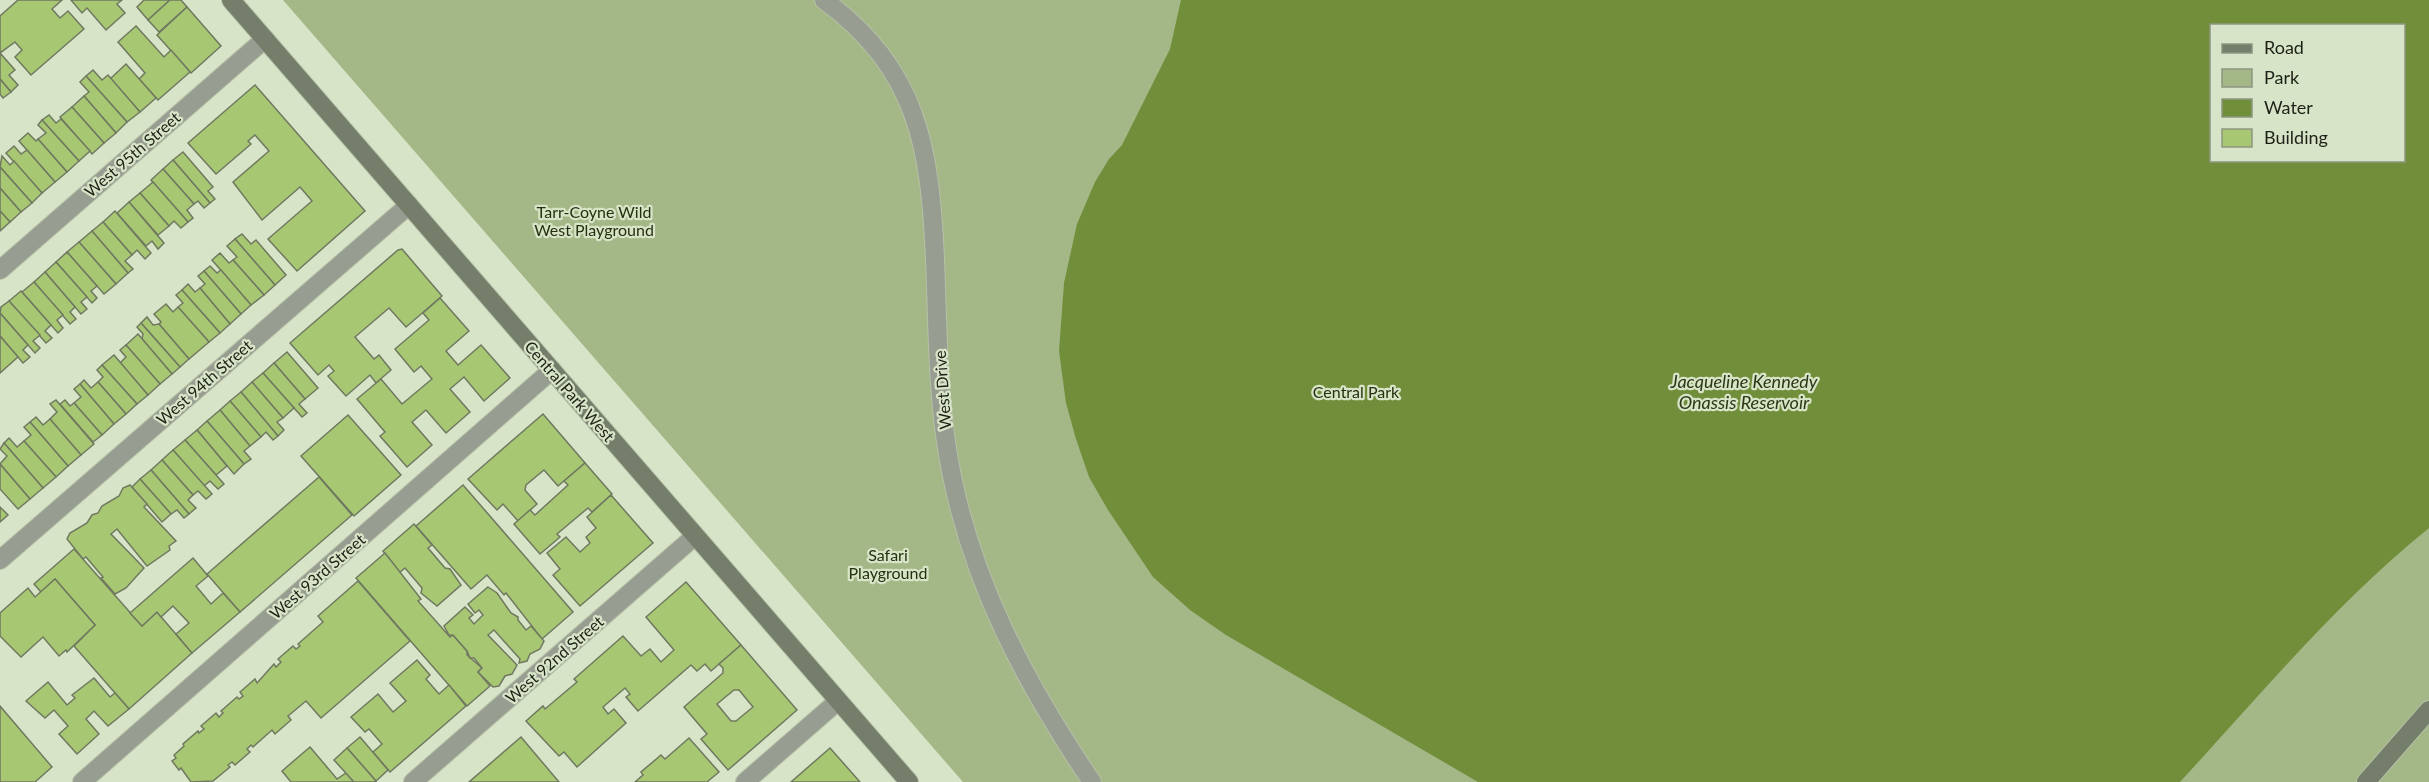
<svg xmlns="http://www.w3.org/2000/svg" width="2429" height="782" font-family="Lato,sans-serif">
<rect width="100%" height="100%" fill="#d8e4c7"/>
<path fill="#a4b787" fill-rule="evenodd" d="M 283,0 L 2429,0 L 2429,782 L 963,782 ZM 2212,26 L 2404,26 L 2404,160 L 2212,160 Z"/>
<path fill="#718e3b" fill-rule="evenodd" d="M 1181,0 L 2429,0 L 2429,528 C 2337,602 2260,695 2180,782 L 1478,782 L 1226,635 L 1190,610 L 1153,577 L 1108,510 L 1089,477 L 1076,439 L 1066,403 L 1059,351 L 1064,283 L 1077,224 L 1095,182 L 1109,159 L 1122,145 L 1170,49 ZM 2212,26 L 2404,26 L 2404,160 L 2212,160 Z"/>
<g fill="#a8c773" stroke="#6f7960" stroke-width="1.5" fill-rule="evenodd">
<polygon points="18,0 62,0 52,9 60,18 68,11 84,29 31,75 15,57 22,50 15,42 0,53 0,16"/>
<polygon points="71,0 122,0 117,4 125,13 106,30 87,8 82,13"/>
<polygon points="144,0 170,0 148,20 137,7"/>
<polygon points="170,0 181,0 187,7 159,32 148,20"/>
<polygon points="187,7 221,46 191,73 157,35"/>
<polygon points="136,26 164,57 171,50 190,72 158,100 139,79 145,73 118,42"/>
<polygon points="0,53 15,70 9,75 18,85 11,92 0,79"/>
<polygon points="126,64 156,98 140,112 110,79"/>
<polygon points="93,70 102,80 108,75 140,112 127,122 86,76"/>
<polygon points="86,76 127,122 116,133 84,96 89,92 80,82"/>
<polygon points="0,79 11,92 3,98 0,94"/>
<polygon points="255,85 365,211 297,271 268,239 312,201 300,187 262,220 233,182 269,151 255,135 248,141 251,144 216,174 188,143"/>
<polygon points="84,96 116,133 104,143 72,107"/>
<polygon points="72,107 104,143 92,154 60,117"/>
<polygon points="49,115 56,123 61,119 90,151 79,161 42,120"/>
<polygon points="42,120 79,161 67,172 38,139 46,133 38,125"/>
<polygon points="28,133 36,141 38,139 67,172 55,182 19,141"/>
<polygon points="14,146 21,154 27,150 55,182 42,193 6,153"/>
<polygon points="183,152 213,187 208,191 215,199 210,203 173,160"/>
<polygon points="2,156 10,165 14,161 42,193 32,203 0,167"/>
<polygon points="173,160 210,203 204,208 198,201 194,204 163,169"/>
<polygon points="0,167 32,203 21,212 0,188"/>
<polygon points="163,169 194,204 187,210 193,218 188,222 151,180"/>
<polygon points="153,182 188,222 181,228 174,221 169,226 140,193"/>
<polygon points="0,188 21,212 10,222 0,211"/>
<polygon points="140,193 169,226 158,235 129,202"/>
<polygon points="129,202 164,243 158,249 152,241 146,246 117,213"/>
<polygon points="0,211 10,222 0,231"/>
<polygon points="115,211 151,253 145,259 137,250 132,255 103,222"/>
<polygon points="103,222 132,255 125,261 133,269 128,273 92,231"/>
<polygon points="92,231 128,273 116,284 79,242"/>
<polygon points="242,234 251,244 256,240 286,275 275,285 235,239"/>
<polygon points="235,239 275,285 264,295 233,260 237,257 227,246"/>
<polygon points="79,242 116,284 104,294 67,252"/>
<polygon points="402,249 442,296 406,327 389,308 355,337 374,359 379,355 391,370 376,383 370,375 346,396 328,376 334,371 329,365 318,375 290,343 398,250"/>
<polygon points="67,252 97,286 91,291 97,298 92,303 56,262"/>
<polygon points="220,253 229,263 233,260 264,295 251,305 212,260"/>
<polygon points="56,262 87,297 81,302 87,309 81,314 45,272"/>
<polygon points="210,266 217,273 221,270 251,305 241,314 204,271"/>
<polygon points="204,271 241,314 230,324 200,288 205,284 198,276"/>
<polygon points="45,272 75,307 70,312 76,319 70,324 34,282"/>
<polygon points="34,282 63,315 57,320 63,328 58,333 22,292"/>
<polygon points="188,284 195,292 200,288 230,324 220,333 182,290"/>
<polygon points="182,290 220,333 209,342 178,307 183,303 176,295"/>
<polygon points="21,291 51,325 45,331 52,338 46,343 9,301"/>
<polygon points="440,298 469,331 446,351 458,365 481,345 510,378 484,401 464,377 450,389 470,412 446,433 426,410 412,422 432,445 407,467 380,436 385,432 357,399 381,379 402,404 432,379 421,366 414,372 395,349 429,320 423,313"/>
<polygon points="9,301 40,335 33,341 40,348 35,353 0,313 1,307"/>
<polygon points="166,304 173,312 178,307 209,342 189,359 159,324 161,322 154,314"/>
<polygon points="0,313 28,345 23,350 30,357 23,363 0,336"/>
<polygon points="147,317 153,325 159,324 189,359 180,367 141,323"/>
<polygon points="141,323 180,367 172,374 142,339 143,334 137,327"/>
<polygon points="138,334 172,374 160,384 126,345"/>
<polygon points="0,336 18,357 0,373"/>
<polygon points="126,345 160,384 148,395 120,363 126,357 120,350"/>
<polygon points="287,352 318,388 305,399 274,363"/>
<polygon points="114,355 148,395 137,404 102,365"/>
<polygon points="274,363 305,399 299,404 307,413 302,417 263,373"/>
<polygon points="102,365 137,404 126,414 98,382 103,377 97,370"/>
<polygon points="263,373 294,408 283,418 252,382"/>
<polygon points="84,380 91,388 98,382 126,414 114,424 80,384"/>
<polygon points="252,382 283,418 277,422 284,430 278,436 241,392"/>
<polygon points="80,384 114,424 102,435 74,403 81,397 74,389"/>
<polygon points="241,392 278,436 273,440 266,432 261,437 230,401"/>
<polygon points="56,400 94,444 81,455 50,419 57,412 50,404"/>
<polygon points="65,400 70,406 74,403 102,435 93,442 60,404"/>
<polygon points="230,401 261,437 250,446 220,410"/>
<polygon points="220,410 250,446 244,451 251,459 244,464 207,421"/>
<polygon points="543,414 585,463 558,486 544,470 526,485 525,490 537,504 518,521 503,504 497,510 468,479"/>
<polygon points="348,415 401,475 354,516 301,456"/>
<polygon points="36,417 43,425 50,419 81,455 68,466 30,422"/>
<polygon points="207,421 244,464 234,474 197,430"/>
<polygon points="30,422 68,466 56,477 24,441 31,435 24,427"/>
<polygon points="197,430 227,466 216,475 185,440"/>
<polygon points="9,438 17,447 24,441 56,477 43,488 4,443"/>
<polygon points="185,440 224,484 218,489 210,481 204,486 173,450"/>
<polygon points="4,443 43,488 30,499 0,464 7,456 0,449"/>
<polygon points="173,450 212,494 206,499 198,491 193,495 162,460"/>
<polygon points="162,460 193,495 188,500 196,508 189,514 151,470"/>
<polygon points="585,463 612,494 592,512 588,508 557,534 560,537 540,554 514,524 530,510 535,515 568,485 564,481"/>
<polygon points="0,464 30,499 18,509 0,489"/>
<polygon points="151,470 189,514 184,518 177,510 171,514 140,479"/>
<polygon points="319,477 352,515 240,612 207,574"/>
<polygon points="140,479 171,514 162,522 132,487"/>
<polygon points="130,485 147,504 144,507 176,541 169,546 170,550 147,566 117,529 111,534 144,568 126,588 115,594 101,578 103,577 86,557 83,559 67,539 70,533 87,523 92,515 98,513 102,506 119,496 123,488"/>
<polygon points="463,485 573,612 542,639 506,593 504,595 487,575 471,589 416,526"/>
<polygon points="611,495 653,543 580,606 553,575 560,569 547,553 566,537 580,552 590,543 586,537 596,528 587,517"/>
<polygon points="0,507 8,515 0,522"/>
<polygon points="414,524 432,545 428,548 445,568 450,569 461,585 437,606 421,593 422,588 405,568 399,573 383,551"/>
<polygon points="74,549 142,626 157,612 192,653 129,709 74,646 95,625 55,579 41,592 34,584"/>
<polygon points="385,553 421,599 418,601 450,637 453,635 467,651 467,655 482,668 478,672 490,686 467,706 356,578"/>
<polygon points="193,558 208,576 196,586 211,604 223,593 240,612 192,653 176,634 189,623 173,606 161,617 157,612 142,626 130,613"/>
<polygon points="55,579 95,625 67,652 66,650 59,656 43,637 21,657 0,636 0,613 28,588 35,597"/>
<polygon points="358,581 410,641 321,718 306,701 288,716 291,720 275,734 272,730 253,747 251,745 247,749 250,752 235,765 232,762 228,765 230,767 213,781 191,782 181,768 179,770 172,761 176,758 174,755 184,746 183,744 198,731 199,733 204,729 201,726 216,713 219,717 223,713 221,711 237,697 239,699 243,696 240,692 255,679 257,683 274,664 276,667 281,662 278,659 293,646 296,649 300,646 298,644 323,622 318,616"/>
<polygon points="686,582 741,645 711,671 705,664 697,671 691,665 638,711 626,697 630,694 625,688 603,707 608,714 614,709 626,723 577,767 564,752 559,756 526,721 543,706 545,709 577,682 574,679 623,636 641,656 650,649 661,662 674,650 646,617"/>
<polygon points="488,587 497,593 511,613 518,617 518,620 526,630 531,626 544,641 540,649 530,654 527,661 519,663 520,659 494,630 488,635 517,665 512,674 505,676 499,686 493,687 478,672 482,668 474,658 470,658 467,651 453,635 449,635 444,626 465,607 473,615 469,618 474,624 483,615 479,610 475,613 468,604"/>
<path d="M 741,645 L 797,710 L 728,770 L 701,739 L 707,734 L 684,707 L 723,673 L 723,668 L 719,664 ZM 734,690 L 739,690 L 753,707 L 736,721 L 731,721 L 717,704 Z"/>
<polygon points="417,660 430,675 426,679 439,694 449,685 466,706 390,772 373,752 382,744 369,729 365,732 351,717 378,694 393,712 406,701 390,683"/>
<polygon points="94,678 110,697 115,693 129,709 108,726 94,711 86,719 99,734 77,754 59,734 68,726 54,710 45,718 26,701 48,682 67,705 75,698 72,695"/>
<polygon points="0,706 52,767 35,782 0,782"/>
<polygon points="360,737 388,770 376,781 347,748"/>
<polygon points="521,737 559,782 469,782"/>
<polygon points="689,738 719,772 707,782 635,782 643,775 641,772 661,755 665,759"/>
<polygon points="310,747 337,779 346,773 354,782 291,782 282,771"/>
<polygon points="347,748 376,781 374,782 354,782 334,760"/>
<polygon points="830,748 860,782 791,782"/>
</g>
<g fill="none" stroke-linecap="round" stroke-linejoin="round">
<defs>
<g id="street">
<path d="M 824,0 C 919,70 930,149 935,259 C 938,329 937,402 951,471 C 973,585 1027,686 1092,782"/>
<polyline points="0,270 265,39"/>
<polyline points="0,560 409,205"/>
<polyline points="82,782 552,370"/>
<polyline points="413,782 695,536"/>
<polyline points="745,782 838,701"/>
</g>
<g id="secondary">
<polyline points="231,0 909,782"/>
<polyline points="2366,782 2429,710"/>
</g>
</defs>
<use href="#street" stroke="#b6c1a7" stroke-width="20"/>
<use href="#secondary" stroke="#b6c1a7" stroke-width="20"/>
<use href="#street" stroke="#989d91" stroke-width="18"/>
<use href="#secondary" stroke="#757d6b" stroke-width="18"/>
</g>
<g text-anchor="middle" dominant-baseline="central" stroke-width="4.5" stroke-linejoin="round" paint-order="stroke">
<g font-size="16" fill="#1d2117" stroke="#d8e4c7">
<text transform="translate(132 154) rotate(-41)">West 95th Street</text>
<text transform="translate(204 382) rotate(-41)">West 94th Street</text>
<text transform="translate(942 390) rotate(-94)">West Drive</text>
<text transform="translate(570 391) rotate(49)">Central Park West</text>
<text transform="translate(317 576) rotate(-41)">West 93rd Street</text>
<text transform="translate(554 659) rotate(-41)">West 92nd Street</text>
</g>
<g font-size="16" fill="#25310e" stroke="#d8e4c7">
<text x="594" y="211">Tarr-Coyne Wild<tspan x="594" dy="18">West Playground</tspan></text>
<text x="1356" y="391">Central Park</text>
<text x="888" y="554">Safari<tspan x="888" dy="18">Playground</tspan></text>
</g>
<g font-size="18" font-style="italic" fill="#2c3815" stroke="#d8e4c7">
<text x="1744" y="381">Jacqueline Kennedy<tspan x="1744" dy="21">Onassis Reservoir</tspan></text>
</g>
</g>
<rect x="2210" y="24" width="195" height="138" fill="#d8e4c7" stroke="#8d9681" stroke-width="1.5"/>
<rect x="2222" y="44" width="30" height="9" fill="#757d6b" stroke="#8d9681" stroke-width="1.5"/>
<text x="2264" y="54" font-size="18" fill="#1d2117">Road</text>
<rect x="2222" y="69" width="30" height="18" fill="#a4b787" stroke="#8d9681" stroke-width="1.5"/>
<text x="2264" y="84" font-size="18" fill="#1d2117">Park</text>
<rect x="2222" y="99" width="30" height="18" fill="#718e3b" stroke="#8d9681" stroke-width="1.5"/>
<text x="2264" y="114" font-size="18" fill="#1d2117">Water</text>
<rect x="2222" y="129" width="30" height="18" fill="#a8c773" stroke="#8d9681" stroke-width="1.5"/>
<text x="2264" y="144" font-size="18" fill="#1d2117">Building</text>
</svg>
